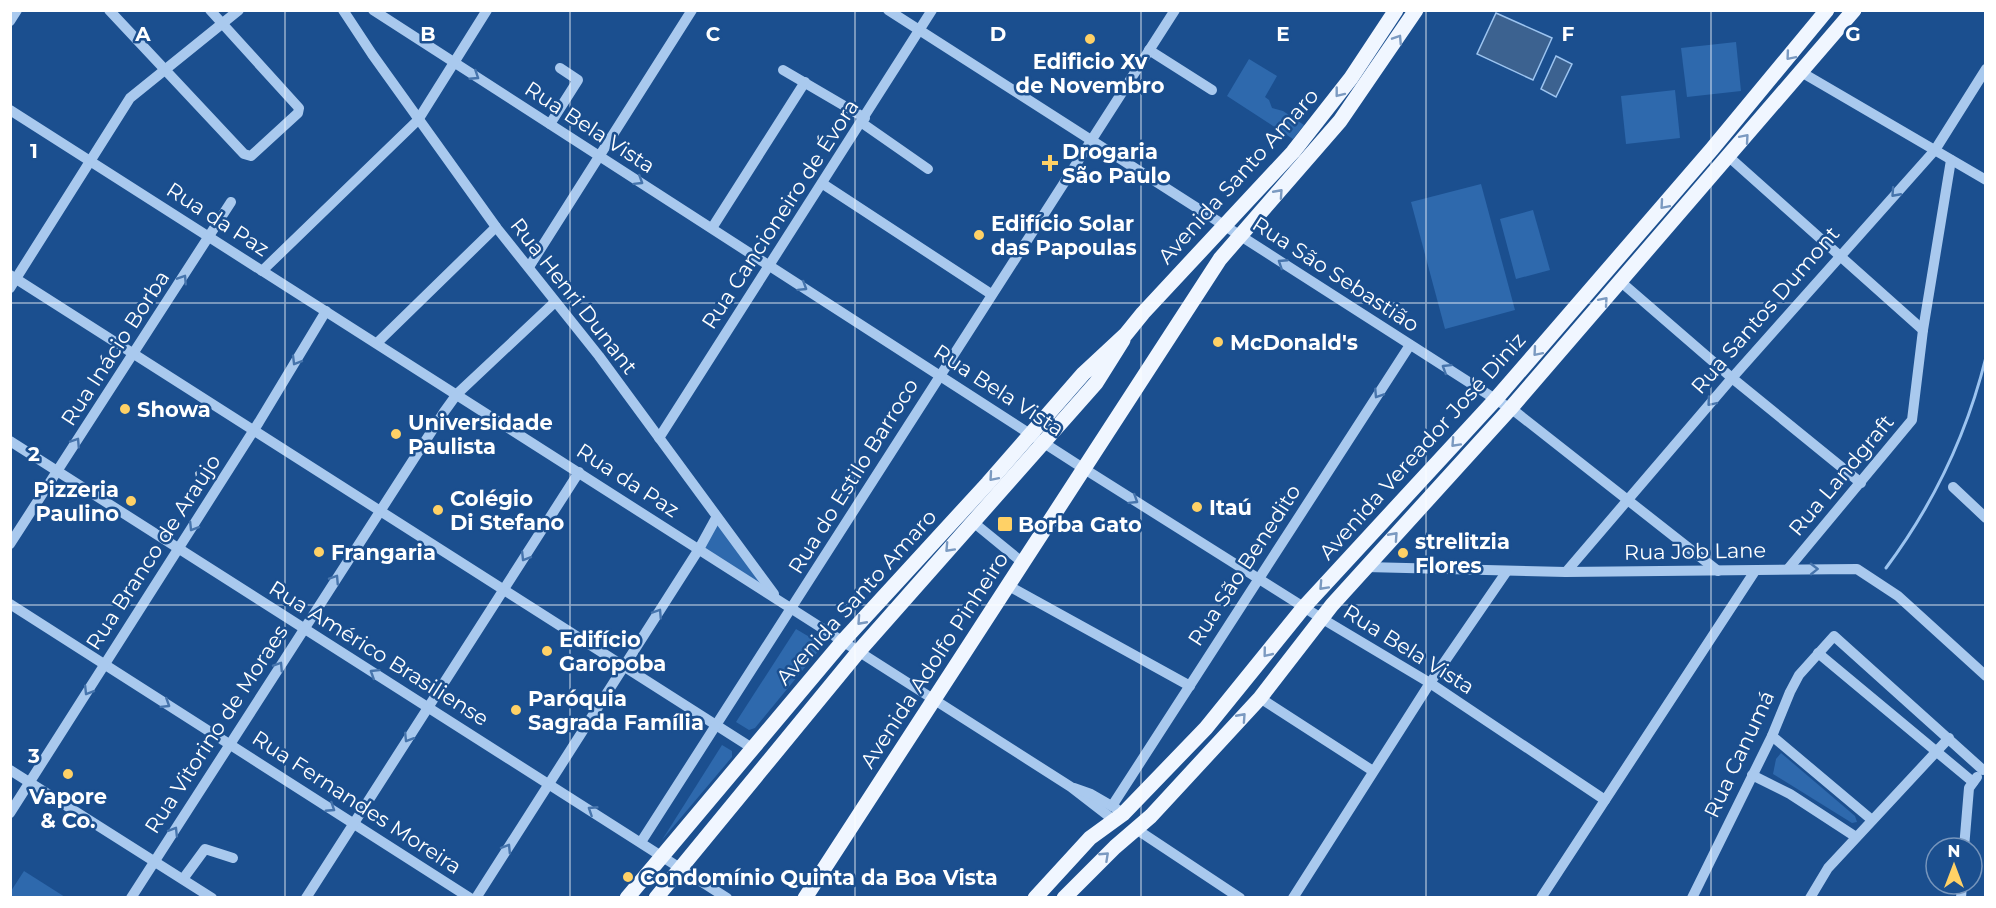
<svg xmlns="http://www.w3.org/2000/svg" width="1996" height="908" font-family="Montserrat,sans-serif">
<rect width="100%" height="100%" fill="#1b4f8f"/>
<g fill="#2e69ad">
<polygon points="1736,42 1741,91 1687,97 1681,48"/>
<polygon points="1249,59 1277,76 1265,97 1269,100 1272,108 1283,111 1304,125 1293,139 1227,96"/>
<polygon points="1675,90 1680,138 1626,144 1621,96"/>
<polygon points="1481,184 1515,310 1445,329 1411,202"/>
<polygon points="1533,210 1550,270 1516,279 1500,219"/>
<polygon points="716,521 763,587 703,549"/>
<polygon points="796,629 818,642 820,649 755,728 749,730 736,722"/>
<polygon points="722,745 732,751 732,757 662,840"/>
<polygon points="1781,753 1855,816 1857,822 1852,823 1773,774 1776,759"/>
<polygon points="24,871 65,897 11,897 11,891"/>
</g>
<g fill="#3c6290" stroke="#9cc4f0" stroke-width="1.5">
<polygon points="1496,13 1552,38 1533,80 1477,54"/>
<polygon points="1556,56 1572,64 1556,97 1541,89"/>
</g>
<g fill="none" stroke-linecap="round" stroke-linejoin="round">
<path stroke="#9cc4f0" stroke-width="3" d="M 1886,568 C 1933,505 1967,434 1986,357"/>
<g stroke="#a9c9ee" stroke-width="10">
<polyline points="109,10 244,154 251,156 298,113 299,108 210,10"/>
<polyline points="343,10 372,54 496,227 599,356 774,594"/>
<polyline points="373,10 1075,463 1321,618 1430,683 1605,800"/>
<polyline points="888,10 1517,413 1718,571"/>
<polyline points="10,21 17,10"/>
<polyline points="1149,50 1212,90"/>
<polyline points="783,70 865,118"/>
<polyline points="1801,72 1986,180"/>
<polyline points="10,110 1071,787 1115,821"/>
<polyline points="862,123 928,169"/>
<polyline points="550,124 578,80 560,68"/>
<polyline points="1729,157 1923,330"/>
<polyline points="823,184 991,294"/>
<polyline points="712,228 805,82"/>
<polyline points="529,267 692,10"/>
<polyline points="262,271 418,120 487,10"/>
<polyline points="10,275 752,748"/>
<polyline points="1621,282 1732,378 1861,483"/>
<polyline points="10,288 130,98 239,10"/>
<polyline points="377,343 496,227"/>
<polyline points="659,438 932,10"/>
<polyline points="10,441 727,898"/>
<polyline points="1953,487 1986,518"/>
<polyline points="973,522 1022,562"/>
<polyline points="10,544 231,202"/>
<polyline points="1366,567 1566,572 1857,569 1898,596 1986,676"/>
<polyline points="1788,569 1912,420 1923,330 1951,160"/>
<polyline points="1566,572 1732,378 1935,150 1986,69"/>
<polyline points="1007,585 1190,686"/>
<polyline points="10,604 470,898"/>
<polyline points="1818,653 1973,782"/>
<polyline points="1260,698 1373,771"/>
<polyline points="1772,736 1872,820"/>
<polyline points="10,770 212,898"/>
<polyline points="1752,775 1790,794 1856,837"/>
<polyline points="1074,788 1091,794 1117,809"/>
<polyline points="1112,806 1410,345"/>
<polyline points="10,813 259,422 326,311"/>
<polyline points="1136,829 1240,898"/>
<polyline points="641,842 1175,10"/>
<polyline points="1964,848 1969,788 1977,777"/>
<polyline points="183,879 205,849 233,858"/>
<polyline points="131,898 444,412 457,394 555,302"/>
<polyline points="306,898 579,472"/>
<polyline points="476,898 699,549 716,518"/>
<polyline points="1293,898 1430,683 1507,571"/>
<polyline points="1541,898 1755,571"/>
<polyline points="1692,898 1772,736 1790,692 1799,675 1834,636 1983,770"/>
<polyline points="1810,898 1828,868 1949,738"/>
<polyline points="1961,898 1962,884"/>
</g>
<g stroke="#f0f6ff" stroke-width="15">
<polyline points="627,898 843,641 988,483 1083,374 1126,334 1143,313 1293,152 1351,78 1396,10"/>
<polyline points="656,898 859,651 1096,383 1123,340"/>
<polyline points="805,898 1220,259 1340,121 1416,10"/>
<polyline points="1035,898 1090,838 1123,814 1206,728 1304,607 1495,400 1712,149 1827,10"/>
<polyline points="1064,898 1115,847 1151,816 1260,698 1332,605 1510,409 1854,10"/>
</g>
</g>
<defs><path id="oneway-chevron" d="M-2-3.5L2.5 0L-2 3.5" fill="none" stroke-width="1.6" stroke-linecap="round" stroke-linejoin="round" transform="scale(1.5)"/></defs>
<g stroke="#7b9ac1">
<use href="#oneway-chevron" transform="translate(1398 39) rotate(-57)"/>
<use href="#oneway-chevron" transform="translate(1790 56) rotate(130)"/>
<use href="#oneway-chevron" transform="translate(1339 93) rotate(128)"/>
<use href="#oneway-chevron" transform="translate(1745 138) rotate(-49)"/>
<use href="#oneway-chevron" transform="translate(1279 193) rotate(-48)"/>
<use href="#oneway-chevron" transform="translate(1664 205) rotate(131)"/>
<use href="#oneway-chevron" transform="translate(1604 301) rotate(-49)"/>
<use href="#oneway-chevron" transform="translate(1537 352) rotate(131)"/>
<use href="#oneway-chevron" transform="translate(1455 443) rotate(133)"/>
<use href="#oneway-chevron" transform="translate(993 477) rotate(131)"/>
<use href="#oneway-chevron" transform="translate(1394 536) rotate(-48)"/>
<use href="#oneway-chevron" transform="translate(949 548) rotate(133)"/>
<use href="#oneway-chevron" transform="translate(1323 586) rotate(133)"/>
<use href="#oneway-chevron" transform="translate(861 621) rotate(132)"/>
<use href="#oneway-chevron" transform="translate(1267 653) rotate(129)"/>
<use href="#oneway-chevron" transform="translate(1242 717) rotate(-48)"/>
<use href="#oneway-chevron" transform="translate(1105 856) rotate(-43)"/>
</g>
<g stroke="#4674ac">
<use href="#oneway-chevron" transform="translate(475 76) rotate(33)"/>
<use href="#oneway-chevron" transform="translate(639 181) rotate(32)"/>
<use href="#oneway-chevron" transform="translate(1895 193) rotate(132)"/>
<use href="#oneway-chevron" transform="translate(1282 263) rotate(-147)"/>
<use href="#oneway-chevron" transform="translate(183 279) rotate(-57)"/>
<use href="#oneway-chevron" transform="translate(803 287) rotate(32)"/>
<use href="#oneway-chevron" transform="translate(296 361) rotate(121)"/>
<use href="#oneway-chevron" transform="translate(1446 368) rotate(-148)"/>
<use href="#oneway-chevron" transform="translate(1378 394) rotate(123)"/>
<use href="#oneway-chevron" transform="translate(1711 402) rotate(130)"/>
<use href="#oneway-chevron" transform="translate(76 442) rotate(-57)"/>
<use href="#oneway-chevron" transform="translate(1134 500) rotate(32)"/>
<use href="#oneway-chevron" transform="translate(193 527) rotate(122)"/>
<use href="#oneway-chevron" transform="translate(525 557) rotate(122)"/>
<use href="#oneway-chevron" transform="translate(1814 569) rotate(-1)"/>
<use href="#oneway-chevron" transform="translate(335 579) rotate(-57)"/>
<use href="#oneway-chevron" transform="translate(658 613) rotate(-57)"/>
<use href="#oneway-chevron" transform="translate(279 666) rotate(-57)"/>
<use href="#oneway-chevron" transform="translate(374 673) rotate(-148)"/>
<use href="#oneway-chevron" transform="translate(88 691) rotate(122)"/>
<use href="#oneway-chevron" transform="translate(166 704) rotate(32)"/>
<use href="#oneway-chevron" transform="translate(408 738) rotate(122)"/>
<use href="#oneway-chevron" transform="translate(331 808) rotate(33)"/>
<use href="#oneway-chevron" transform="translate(592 810) rotate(-147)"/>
<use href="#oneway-chevron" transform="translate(174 831) rotate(-58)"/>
<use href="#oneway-chevron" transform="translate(507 848) rotate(-58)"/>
</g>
<path fill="none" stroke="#fff" stroke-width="1.5" stroke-opacity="0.55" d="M 285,10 L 285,898M 570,10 L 570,898M 855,10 L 855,898M 1141,10 L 1141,898M 1426,10 L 1426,898M 1711,10 L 1711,898M 10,303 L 1986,303M 10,605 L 1986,605"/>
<g fill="#ffd166" stroke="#1b4f8f" stroke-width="2">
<circle cx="1090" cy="39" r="6"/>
<path d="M1047 154h6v6h6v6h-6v6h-6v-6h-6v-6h6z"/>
<circle cx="979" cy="235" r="6"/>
<circle cx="1218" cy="342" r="6"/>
<circle cx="125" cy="409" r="6"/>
<circle cx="396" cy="434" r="6"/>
<circle cx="131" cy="501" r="6"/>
<circle cx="1197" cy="507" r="6"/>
<circle cx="438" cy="510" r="6"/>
<rect x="997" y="516" width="16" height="16" rx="3"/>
<circle cx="319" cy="552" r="6"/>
<circle cx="1403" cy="553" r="6"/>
<circle cx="547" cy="651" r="6"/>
<circle cx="516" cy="710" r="6"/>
<circle cx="68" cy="774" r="6"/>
<circle cx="628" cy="877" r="6"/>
</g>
<g text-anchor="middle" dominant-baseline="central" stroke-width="5" stroke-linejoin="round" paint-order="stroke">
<g font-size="21" font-weight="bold" fill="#fff" stroke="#1b4f8f" text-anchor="start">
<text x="1090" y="61" text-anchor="middle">Edificio Xv<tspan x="1090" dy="24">de Novembro</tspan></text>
<text x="1062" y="151">Drogaria<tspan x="1062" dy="24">São Paulo</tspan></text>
<text x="991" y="223">Edifício Solar<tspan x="991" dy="24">das Papoulas</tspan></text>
<text x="1230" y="342">McDonald's</text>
<text x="137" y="409">Showa</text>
<text x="408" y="422">Universidade<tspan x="408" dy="24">Paulista</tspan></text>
<text x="119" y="489" text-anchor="end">Pizzeria<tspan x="119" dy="24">Paulino</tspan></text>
<text x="450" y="498">Colégio<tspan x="450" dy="24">Di Stefano</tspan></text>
<text x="1209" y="507">Itaú</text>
<text x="1018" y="524">Borba Gato</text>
<text x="1415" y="541">strelitzia<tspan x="1415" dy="24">Flores</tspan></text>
<text x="331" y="552">Frangaria</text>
<text x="559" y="639">Edifício<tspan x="559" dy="24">Garopoba</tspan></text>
<text x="528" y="698">Paróquia<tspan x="528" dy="24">Sagrada Família</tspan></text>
<text x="68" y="796" text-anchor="middle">Vapore<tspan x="68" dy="24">&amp; Co.</tspan></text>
<text x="640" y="877">Condomínio Quinta da Boa Vista</text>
</g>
<g font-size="21" fill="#fff" stroke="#1b4f8f">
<text transform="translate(590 127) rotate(33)">Rua Bela Vista</text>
<text transform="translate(1238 176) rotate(-48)">Avenida Santo Amaro</text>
<text transform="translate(780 214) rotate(-57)">Rua Cancioneiro de Évora</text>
<text transform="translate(218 219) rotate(33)">Rua da Paz</text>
<text transform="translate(1336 274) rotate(33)">Rua São Sebastião</text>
<text transform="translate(574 296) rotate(52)">Rua Henri Dunant</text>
<text transform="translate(1765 310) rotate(-49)">Rua Santos Dumont</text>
<text transform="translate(115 348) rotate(-57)">Rua Inácio Borba</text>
<text transform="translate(999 390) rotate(33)">Rua Bela Vista</text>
<text transform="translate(1422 446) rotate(-48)">Avenida Vereador José Diniz</text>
<text transform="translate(1841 475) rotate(-50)">Rua Landgraft</text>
<text transform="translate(853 476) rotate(-58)">Rua do Estilo Barroco</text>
<text transform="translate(628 480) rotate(33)">Rua da Paz</text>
<text transform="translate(1695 551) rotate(-1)">Rua Job Lane</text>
<text transform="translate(153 552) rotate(-57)">Rua Branco de Araújo</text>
<text transform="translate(1244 565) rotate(-57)">Rua São Benedito</text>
<text transform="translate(856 597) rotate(-48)">Avenida Santo Amaro</text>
<text transform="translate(1409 649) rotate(32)">Rua Bela Vista</text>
<text transform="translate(379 653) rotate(32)">Rua Américo Brasiliense</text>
<text transform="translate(934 660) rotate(-57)">Avenida Adolfo Pinheiro</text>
<text transform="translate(216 729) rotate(-57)">Rua Vitorino de Moraes</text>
<text transform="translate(1739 754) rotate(-65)">Rua Canumá</text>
<text transform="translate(357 802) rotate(33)">Rua Fernandes Moreira</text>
</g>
</g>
<g font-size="20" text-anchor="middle" font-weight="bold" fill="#fff" stroke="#1b4f8f" stroke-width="5" stroke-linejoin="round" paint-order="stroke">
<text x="143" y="41">A</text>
<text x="428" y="41">B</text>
<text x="713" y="41">C</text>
<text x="998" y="41">D</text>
<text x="1283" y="41">E</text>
<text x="1568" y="41">F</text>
<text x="1853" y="41">G</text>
<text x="34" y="158">1</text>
<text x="34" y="461">2</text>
<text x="34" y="763">3</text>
</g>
<rect width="1996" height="908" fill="none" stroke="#ffffff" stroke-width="24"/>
<g transform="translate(1954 866)"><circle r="28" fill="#1b4f8f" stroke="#7695bc" stroke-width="1.5"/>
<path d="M0-4.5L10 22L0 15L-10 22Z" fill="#ffd166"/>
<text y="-9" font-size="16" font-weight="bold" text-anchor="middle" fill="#ffffff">N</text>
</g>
</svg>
